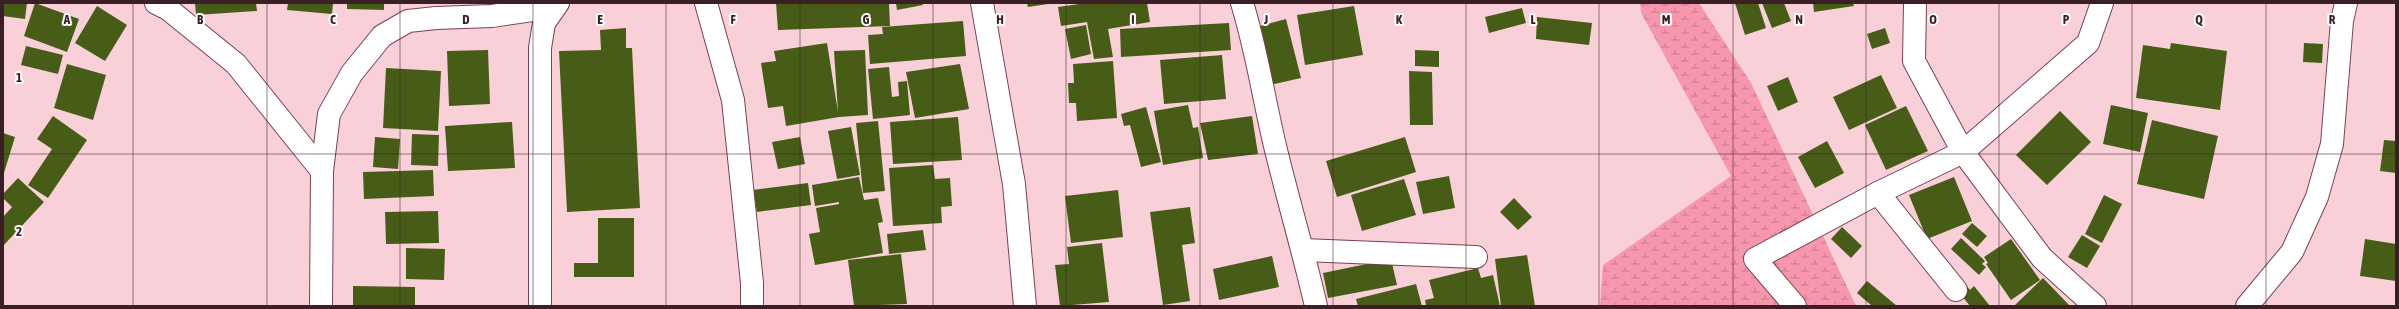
<svg xmlns="http://www.w3.org/2000/svg" width="2399" height="309" font-family="'Asap Condensed',sans-serif">
<defs>
<pattern id="wetland-marsh" width="20" height="14" patternUnits="userSpaceOnUse"><rect width="20" height="14" fill="#f797ae"/><path d="M1 5h8M5 5V1M11 12h8M15 12V8" fill="none" stroke="#c97b8d"/></pattern>
</defs>
<rect width="100%" height="100%" fill="#fad0d8"/>
<polygon fill="url(#wetland-marsh)" points="1640,3 1699,3 1751,83 1856,306 1600,306 1603,265 1731,176 1641,13"/>
<g fill="#475c17">
<polygon points="3,3 27,3 25,19 3,16"/>
<polygon points="35,3 79,19 67,52 24,36"/>
<polygon points="195,3 256,3 257,11 196,15"/>
<polygon points="288,3 333,3 332,14 287,10"/>
<polygon points="347,3 384,3 384,10 347,9"/>
<polygon points="776,3 889,3 890,26 778,30"/>
<polygon points="896,3 922,3 923,5 897,10"/>
<polygon points="1027,3 1048,3 1048,4 1028,7"/>
<polygon points="1086,3 1147,3 1150,22 1108,29 1113,57 1094,59 1087,22 1061,26 1058,7"/>
<polygon points="1735,3 1758,3 1766,28 1745,35"/>
<polygon points="1762,3 1784,3 1791,21 1772,28"/>
<polygon points="1813,3 1853,3 1854,6 1814,12"/>
<polygon points="97,6 127,25 105,61 75,43"/>
<polygon points="1354,6 1363,55 1305,65 1297,15"/>
<polygon points="1522,8 1526,23 1489,33 1485,17"/>
<polygon points="1537,17 1592,23 1589,45 1536,39"/>
<polygon points="1286,19 1301,78 1270,85 1256,27"/>
<polygon points="963,21 966,56 870,64 868,35 883,34 882,27"/>
<polygon points="1229,23 1231,50 1121,57 1120,29"/>
<polygon points="1086,25 1091,54 1071,59 1065,29"/>
<polygon points="626,28 626,48 632,48 640,208 567,212 559,51 601,50 600,30"/>
<polygon points="1885,28 1890,43 1872,49 1867,34"/>
<polygon points="827,43 838,112 834,51 865,50 868,115 839,117 786,126 783,106 768,108 761,63 776,61 774,51"/>
<polygon points="2171,43 2227,51 2220,110 2136,98 2143,45 2170,49"/>
<polygon points="2304,43 2323,44 2322,63 2303,62"/>
<polygon points="26,46 63,55 58,74 21,65"/>
<polygon points="488,50 490,104 449,106 447,51"/>
<polygon points="1415,50 1439,51 1439,67 1415,66"/>
<polygon points="1222,55 1226,99 1164,104 1160,60"/>
<polygon points="1113,61 1117,118 1077,121 1076,103 1069,103 1068,83 1074,83 1073,64"/>
<polygon points="67,64 106,75 93,120 54,108"/>
<polygon points="960,64 969,109 915,118 906,72"/>
<polygon points="889,67 892,97 899,96 898,82 907,81 910,115 873,119 868,69"/>
<polygon points="386,68 441,71 438,131 383,128"/>
<polygon points="1409,71 1432,72 1433,125 1410,125"/>
<polygon points="1881,75 1897,108 1849,130 1833,97"/>
<polygon points="1788,77 1798,102 1778,111 1767,86"/>
<polygon points="1188,105 1193,128 1198,127 1203,158 1163,165 1154,111"/>
<polygon points="2111,105 2148,113 2140,152 2103,144"/>
<polygon points="1906,106 1928,151 1886,170 1865,125"/>
<polygon points="1146,107 1161,162 1141,167 1130,125 1124,126 1121,114"/>
<polygon points="2060,111 2091,142 2047,185 2016,155"/>
<polygon points="53,116 87,140 48,198 28,185 52,149 37,139"/>
<polygon points="1252,116 1258,154 1208,160 1200,123"/>
<polygon points="958,117 962,160 893,164 890,122"/>
<polygon points="2152,120 2218,136 2204,199 2137,184"/>
<polygon points="878,121 885,191 863,193 856,123"/>
<polygon points="512,122 515,168 448,171 445,126"/>
<polygon points="851,127 860,175 837,179 828,131"/>
<polygon points="3,133 15,137 3,176"/>
<polygon points="412,134 439,135 438,166 411,165"/>
<polygon points="375,137 400,139 398,169 373,167"/>
<polygon points="800,137 805,164 778,169 772,142"/>
<polygon points="1405,137 1416,172 1337,197 1326,161"/>
<polygon points="2384,140 2396,141 2396,173 2380,171"/>
<polygon points="1827,141 1844,173 1815,188 1798,157"/>
<polygon points="933,165 935,179 950,178 952,206 941,207 942,223 893,226 889,168"/>
<polygon points="433,170 434,196 364,199 363,172"/>
<polygon points="1449,176 1455,208 1423,214 1416,182"/>
<polygon points="859,177 864,200 878,198 883,222 878,223 883,253 815,265 809,234 820,232 816,208 839,204 839,202 815,206 812,185"/>
<polygon points="1954,177 1972,221 1927,239 1909,195"/>
<polygon points="18,178 44,202 3,246 3,217 12,207 3,198 3,194"/>
<polygon points="1404,179 1416,215 1362,231 1351,195"/>
<polygon points="808,183 811,205 757,212 753,190"/>
<polygon points="1118,190 1123,237 1071,243 1065,196"/>
<polygon points="2104,195 2122,204 2102,243 2085,234"/>
<polygon points="1514,198 1532,217 1518,230 1500,212"/>
<polygon points="1190,207 1195,243 1182,245 1190,301 1163,305 1150,212"/>
<polygon points="438,211 439,243 386,244 385,212"/>
<polygon points="598,218 634,218 634,277 574,277 574,263 598,263"/>
<polygon points="1972,223 1987,236 1977,247 1962,234"/>
<polygon points="1842,227 1862,246 1851,258 1831,239"/>
<polygon points="923,230 926,250 889,254 887,234"/>
<polygon points="2082,235 2100,246 2087,268 2068,257"/>
<polygon points="1961,238 1985,261 1982,264 1986,267 1979,275 1951,249"/>
<polygon points="2011,239 2040,280 2011,300 1986,264 1988,263 1984,257"/>
<polygon points="2365,239 2396,244 2396,281 2360,276"/>
<polygon points="1102,243 1109,302 1060,306 1055,265 1069,264 1067,247"/>
<polygon points="406,248 445,249 444,280 406,279"/>
<polygon points="901,254 907,304 854,306 848,260"/>
<polygon points="1527,255 1535,306 1501,306 1495,259"/>
<polygon points="1272,256 1279,287 1219,300 1213,269"/>
<polygon points="1391,259 1397,285 1328,298 1323,273"/>
<polygon points="1478,268 1481,278 1493,275 1500,306 1426,306 1425,300 1434,298 1429,280"/>
<polygon points="2043,278 2070,306 2016,306 2015,305"/>
<polygon points="1867,281 1897,306 1872,306 1857,293"/>
<polygon points="1416,284 1422,306 1358,306 1356,299"/>
<polygon points="1966,285 1970,290 1974,286 1990,306 1970,306 1962,296 1961,290"/>
<polygon points="353,286 415,287 415,306 353,306"/>
</g>
<g fill="none" stroke-linecap="round" stroke-linejoin="round">
<defs>
<g id="minor">
<polyline points="156,3 168,9 236,64 322,171"/>
<polyline points="706,3 733,100 752,283 752,306"/>
<polyline points="982,3 1014,184 1025,306"/>
<path d="M 1242,3 C 1257,51 1264,101 1276,150 C 1289,203 1304,254 1316,306"/>
<polyline points="1915,3 1914,61 1963,152 2042,258 2095,306"/>
<polyline points="1878,193 1956,290"/>
<polyline points="1303,250 1476,257"/>
<polyline points="321,306 322,171 329,114 352,73 382,36 408,21 436,18 492,16 553,7 552,3"/>
<polyline points="1795,306 1755,259 1878,193 1963,152 2088,43 2102,3"/>
<polyline points="2247,306 2292,252 2317,197 2332,144 2342,21 2346,3"/>
</g>
<polyline id="tertiary" points="540,306 540,48 544,23 558,3"/>
</defs>
<use href="#minor" stroke="#7a414f" stroke-width="24"/>
<use href="#tertiary" stroke="#7a414f" stroke-width="24"/>
<use href="#minor" stroke="#fff" stroke-width="22"/>
<use href="#tertiary" stroke="#fff" stroke-width="22"/>
</g>
<path fill="none" stroke="#3a2026" stroke-width="1" stroke-opacity="0.55" d="M 133,3 L 133,306M 267,3 L 267,306M 400,3 L 400,306M 533,3 L 533,306M 666,3 L 666,306M 800,3 L 800,306M 933,3 L 933,306M 1066,3 L 1066,306M 1200,3 L 1200,306M 1333,3 L 1333,306M 1466,3 L 1466,306M 1599,3 L 1599,306M 1733,3 L 1733,306M 1866,3 L 1866,306M 1999,3 L 1999,306M 2132,3 L 2132,306M 2266,3 L 2266,306M 3,154 L 2396,154"/>
<g font-size="13" text-anchor="middle" font-weight="bold" fill="#3a2026" stroke="#fefefe" stroke-width="4" stroke-linejoin="round" paint-order="stroke">
<text x="67" y="24">A</text>
<text x="200" y="24">B</text>
<text x="333" y="24">C</text>
<text x="466" y="24">D</text>
<text x="600" y="24">E</text>
<text x="733" y="24">F</text>
<text x="866" y="24">G</text>
<text x="1000" y="24">H</text>
<text x="1133" y="24">I</text>
<text x="1266" y="24">J</text>
<text x="1399" y="24">K</text>
<text x="1533" y="24">L</text>
<text x="1666" y="24">M</text>
<text x="1799" y="24">N</text>
<text x="1933" y="24">O</text>
<text x="2066" y="24">P</text>
<text x="2199" y="24">Q</text>
<text x="2332" y="24">R</text>
<text x="19" y="82">1</text>
<text x="19" y="236">2</text>
</g>
<rect width="2399" height="309" fill="none" stroke="#3a2026" stroke-width="8"/>
</svg>
